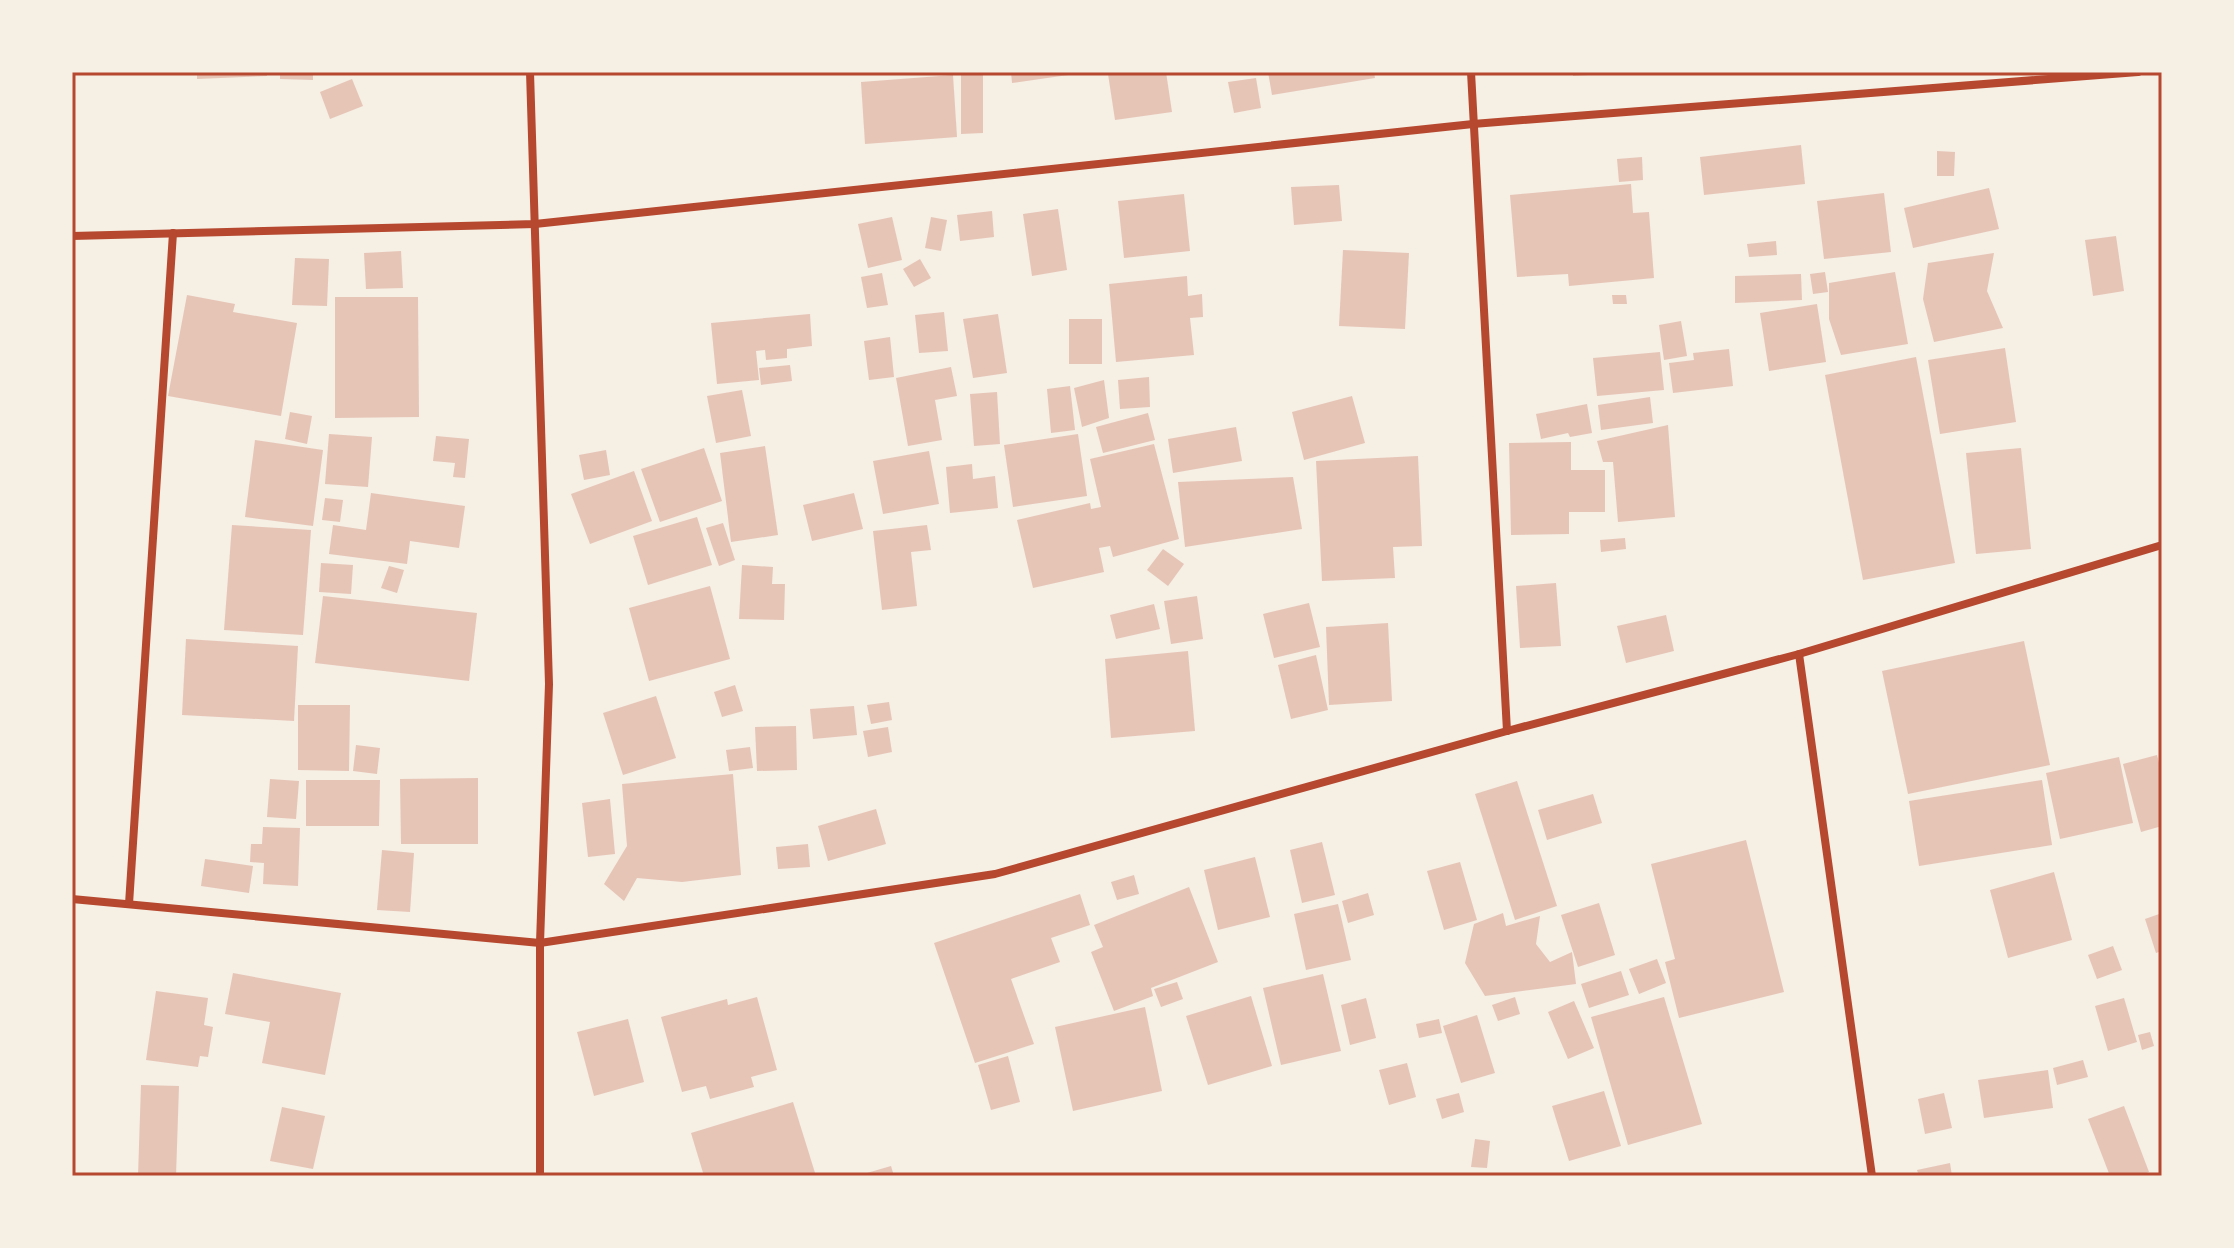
<svg xmlns="http://www.w3.org/2000/svg" width="2234" height="1248" font-family="Barlow,sans-serif">
<rect width="100%" height="100%" fill="#f6efe4"/>
<g fill="#e6c5b7">
<polygon points="197,72 267,72 267,76 197,79"/>
<polygon points="280,72 313,72 313,80 280,79"/>
<polygon points="983,72 983,133 961,134 961,73"/>
<polygon points="1011,72 1075,72 1075,74 1012,83"/>
<polygon points="1124,72 1166,72 1172,112 1115,120 1108,74"/>
<polygon points="1268,72 1374,72 1375,78 1272,95"/>
<polygon points="1573,72 1604,72 1604,74 1573,76"/>
<polygon points="953,75 957,137 865,144 861,82"/>
<polygon points="1256,78 1261,108 1234,113 1228,82"/>
<polygon points="352,79 363,106 330,119 320,92"/>
<polygon points="1801,145 1805,184 1704,195 1700,157"/>
<polygon points="1937,151 1955,152 1954,176 1937,176"/>
<polygon points="1642,157 1643,180 1619,182 1617,159"/>
<polygon points="1631,184 1633,213 1649,212 1654,278 1569,286 1568,274 1517,277 1510,195"/>
<polygon points="1339,185 1342,221 1294,225 1291,187"/>
<polygon points="1989,188 1999,229 1913,248 1904,208"/>
<polygon points="1884,193 1891,252 1824,259 1817,201"/>
<polygon points="1184,194 1190,251 1124,258 1118,201"/>
<polygon points="1058,209 1067,270 1032,276 1023,214"/>
<polygon points="992,211 994,237 960,241 957,215"/>
<polygon points="892,217 902,260 868,268 858,224"/>
<polygon points="931,217 947,220 941,251 925,248"/>
<polygon points="2116,236 2124,291 2093,296 2085,240"/>
<polygon points="1776,241 1777,255 1749,257 1747,244"/>
<polygon points="1343,250 1409,253 1405,329 1339,326"/>
<polygon points="401,251 403,288 366,289 364,253"/>
<polygon points="1994,253 1987,291 2003,328 1934,342 1923,299 1928,263"/>
<polygon points="295,258 329,259 327,306 292,305"/>
<polygon points="920,259 931,278 914,287 903,269"/>
<polygon points="1825,272 1828,292 1813,294 1810,274"/>
<polygon points="1895,272 1908,344 1841,355 1829,319 1829,283"/>
<polygon points="882,273 888,305 867,308 861,277"/>
<polygon points="1801,274 1802,300 1735,303 1735,276"/>
<polygon points="1187,276 1188,296 1202,294 1203,317 1190,318 1194,355 1116,362 1109,284"/>
<polygon points="187,295 235,304 233,312 297,323 281,416 168,396"/>
<polygon points="1612,295 1626,295 1627,304 1613,304"/>
<polygon points="335,297 418,297 419,417 335,418"/>
<polygon points="1817,304 1826,362 1769,371 1760,313"/>
<polygon points="944,312 948,351 919,353 915,315"/>
<polygon points="810,314 812,346 787,349 787,358 766,360 765,350 756,351 759,380 717,384 711,323"/>
<polygon points="998,314 1007,373 973,378 963,319"/>
<rect x="1069" y="319" width="33" height="45"/>
<polygon points="1681,321 1687,356 1664,360 1659,325"/>
<polygon points="890,337 894,377 869,380 864,341"/>
<polygon points="2005,348 2016,422 1940,434 1928,360"/>
<polygon points="1729,349 1733,386 1673,393 1669,363 1694,360 1693,353"/>
<polygon points="1660,352 1664,390 1597,396 1593,358"/>
<polygon points="1916,357 1955,563 1863,580 1825,375"/>
<polygon points="790,365 792,381 761,385 759,368"/>
<polygon points="951,367 957,396 935,400 942,440 908,446 896,378"/>
<polygon points="1149,377 1150,407 1120,409 1118,380"/>
<polygon points="1104,380 1109,418 1082,427 1074,388"/>
<polygon points="1070,386 1075,430 1051,433 1047,389"/>
<polygon points="742,390 751,436 716,443 707,396"/>
<polygon points="997,392 1000,444 974,446 970,394"/>
<polygon points="1352,396 1365,443 1304,460 1292,412"/>
<polygon points="1650,397 1653,423 1601,430 1598,405"/>
<polygon points="1587,404 1592,433 1570,437 1568,433 1541,439 1536,414"/>
<polygon points="290,412 312,416 307,444 285,439"/>
<polygon points="1148,413 1155,440 1103,453 1096,427"/>
<polygon points="1668,425 1675,517 1618,522 1613,462 1603,462 1597,441"/>
<polygon points="1236,427 1242,461 1173,473 1168,439"/>
<polygon points="329,434 372,437 368,487 325,484"/>
<polygon points="1078,434 1087,496 1013,507 1004,445"/>
<polygon points="436,436 469,439 465,478 453,477 455,463 433,461"/>
<polygon points="255,440 323,450 313,526 245,517"/>
<polygon points="1571,442 1571,470 1605,470 1605,512 1569,512 1569,534 1511,535 1509,443"/>
<polygon points="1154,444 1179,539 1113,557 1110,546 1099,548 1104,572 1033,588 1017,520 1090,503 1091,509 1101,507 1090,459"/>
<polygon points="765,446 778,535 731,542 720,453"/>
<polygon points="704,448 722,501 660,522 641,469"/>
<polygon points="2021,448 2031,549 1976,554 1966,453"/>
<polygon points="606,450 610,475 584,480 579,455"/>
<polygon points="929,451 939,504 883,514 873,461"/>
<polygon points="1418,456 1422,546 1393,547 1395,578 1322,581 1316,461"/>
<polygon points="972,464 973,479 995,476 998,508 950,513 946,467"/>
<polygon points="634,471 652,521 590,544 571,494"/>
<polygon points="1293,477 1302,529 1185,547 1178,482"/>
<polygon points="371,493 465,506 459,548 410,541 407,564 329,554 333,525 366,530"/>
<polygon points="854,493 863,529 812,541 803,505"/>
<polygon points="325,498 343,500 340,522 322,520"/>
<polygon points="697,517 712,565 648,585 633,536"/>
<polygon points="723,523 735,560 719,566 706,528"/>
<polygon points="232,525 311,530 303,635 224,630"/>
<polygon points="927,525 931,550 911,552 917,606 882,610 873,531"/>
<polygon points="1625,538 1626,549 1601,552 1600,540"/>
<polygon points="1163,549 1184,564 1168,586 1147,570"/>
<polygon points="321,563 353,565 351,594 319,592"/>
<polygon points="742,565 773,567 772,584 785,584 784,620 739,619"/>
<polygon points="389,566 404,570 397,593 381,588"/>
<polygon points="1556,583 1561,646 1520,648 1516,586"/>
<polygon points="710,586 730,659 649,681 629,608"/>
<polygon points="323,596 477,613 469,681 315,663"/>
<polygon points="1197,596 1203,639 1171,644 1164,601"/>
<polygon points="1309,603 1320,647 1274,658 1263,614"/>
<polygon points="1154,604 1160,629 1116,639 1110,615"/>
<polygon points="1666,615 1674,651 1626,663 1617,626"/>
<polygon points="1388,623 1392,701 1329,705 1326,627"/>
<polygon points="186,639 298,646 294,721 182,715"/>
<polygon points="2024,641 2050,765 1908,794 1882,671"/>
<polygon points="1188,651 1195,731 1111,738 1105,659"/>
<polygon points="1316,655 1328,710 1291,719 1278,665"/>
<polygon points="735,685 743,711 722,717 714,692"/>
<polygon points="656,696 676,758 623,775 603,713"/>
<polygon points="889,702 892,720 871,724 867,705"/>
<polygon points="298,705 350,705 349,771 298,770"/>
<polygon points="854,706 857,735 813,739 810,709"/>
<polygon points="796,726 797,770 757,771 755,727"/>
<polygon points="888,727 892,752 868,757 863,731"/>
<polygon points="356,745 380,748 377,774 353,771"/>
<polygon points="750,747 753,768 729,771 726,750"/>
<polygon points="2157,755 2162,774 2162,826 2141,832 2123,764"/>
<polygon points="2119,757 2133,823 2060,839 2046,773"/>
<polygon points="733,774 741,875 682,882 637,878 624,901 604,884 627,846 622,784"/>
<polygon points="478,778 478,844 401,844 400,779"/>
<polygon points="270,779 299,781 296,819 267,817"/>
<polygon points="306,780 380,780 379,826 306,826"/>
<polygon points="2042,780 2052,845 1919,866 1909,801"/>
<polygon points="1517,781 1557,906 1515,920 1475,794"/>
<polygon points="1593,794 1602,823 1547,840 1538,810"/>
<polygon points="610,799 615,854 588,857 582,803"/>
<polygon points="876,809 886,844 828,861 818,826"/>
<polygon points="263,827 300,828 298,886 263,884 264,863 250,862 251,844 262,844"/>
<polygon points="1746,840 1784,992 1679,1018 1665,962 1675,959 1651,864"/>
<polygon points="1322,842 1335,895 1302,903 1290,850"/>
<polygon points="808,844 810,867 778,869 776,847"/>
<polygon points="382,850 414,853 410,912 377,910"/>
<polygon points="1255,857 1270,917 1218,930 1204,870"/>
<polygon points="205,859 253,866 249,893 201,886"/>
<polygon points="1460,862 1477,920 1444,930 1427,871"/>
<polygon points="2054,872 2072,940 2008,958 1990,890"/>
<polygon points="1134,875 1139,894 1117,900 1111,882"/>
<polygon points="1189,887 1218,962 1151,988 1153,996 1114,1011 1091,952 1103,947 1094,925"/>
<polygon points="1368,893 1374,915 1348,923 1342,901"/>
<polygon points="1080,894 1090,925 1051,938 1060,962 1011,979 1034,1044 975,1063 934,943"/>
<polygon points="1599,903 1615,955 1578,967 1561,915"/>
<polygon points="1338,904 1351,960 1306,970 1294,914"/>
<polygon points="1503,913 1506,926 1540,916 1536,944 1550,962 1572,952 1576,984 1485,996 1465,963 1474,924"/>
<polygon points="2162,913 2162,951 2156,953 2145,919"/>
<polygon points="2113,946 2122,970 2097,979 2088,955"/>
<polygon points="1657,959 1666,983 1639,994 1629,969"/>
<polygon points="1621,971 1629,995 1589,1008 1581,984"/>
<polygon points="233,973 341,993 325,1075 262,1063 270,1022 225,1014"/>
<polygon points="1323,974 1341,1051 1281,1065 1263,988"/>
<polygon points="1177,982 1183,999 1161,1007 1154,989"/>
<polygon points="156,991 208,998 204,1025 213,1027 208,1057 200,1056 198,1067 146,1060"/>
<polygon points="1251,996 1272,1066 1208,1085 1186,1016"/>
<polygon points="757,997 777,1070 751,1077 754,1087 710,1099 706,1086 682,1092 661,1017 727,999 728,1005"/>
<polygon points="1515,997 1520,1014 1498,1021 1492,1005"/>
<polygon points="1664,997 1702,1124 1628,1145 1591,1017"/>
<polygon points="1366,998 1376,1038 1350,1045 1341,1005"/>
<polygon points="2124,998 2137,1042 2108,1051 2095,1006"/>
<polygon points="1574,1001 1594,1048 1568,1059 1548,1012"/>
<polygon points="1145,1007 1162,1091 1073,1111 1055,1027"/>
<polygon points="1477,1015 1495,1073 1461,1083 1443,1026"/>
<polygon points="628,1019 644,1082 594,1096 577,1032"/>
<polygon points="1439,1019 1442,1033 1419,1038 1416,1024"/>
<polygon points="2150,1032 2154,1046 2142,1050 2138,1035"/>
<polygon points="1008,1056 1020,1102 991,1110 978,1065"/>
<polygon points="2083,1060 2088,1077 2057,1085 2053,1068"/>
<polygon points="1407,1063 1416,1097 1389,1105 1379,1070"/>
<polygon points="2048,1070 2053,1108 1984,1118 1978,1080"/>
<polygon points="141,1085 179,1086 176,1176 138,1176"/>
<polygon points="1604,1091 1621,1146 1569,1161 1552,1106"/>
<polygon points="1459,1093 1464,1112 1442,1119 1436,1099"/>
<polygon points="1944,1093 1952,1128 1925,1134 1918,1099"/>
<polygon points="793,1102 816,1176 704,1176 691,1133"/>
<polygon points="2124,1106 2149,1172 2138,1176 2110,1176 2088,1119"/>
<polygon points="282,1107 325,1116 313,1169 270,1161"/>
<polygon points="1475,1139 1490,1141 1487,1168 1471,1167"/>
<polygon points="1950,1163 1952,1176 1919,1176 1917,1170"/>
<polygon points="891,1166 894,1176 861,1176 860,1175"/>
</g>
<g fill="none" stroke-linecap="round" stroke-linejoin="round">
<g stroke="#b5482f" stroke-width="8">
<polyline points="530,72 549,684 540,943 540,1176"/>
<polyline points="1471,72 1507,731"/>
<polyline points="72,236 535,224 1473,124 2138,72"/>
<polyline points="1799,654 1872,1176"/>
<polyline points="72,899 540,943 995,874 1507,731 1799,654 2162,545"/>
<polyline points="129,904 173,233"/>
</g>
</g>
<rect width="2234" height="1248" fill="none" stroke="#f6efe4" stroke-width="148"/>
<rect x="74" y="74" width="2086" height="1100" fill="none" stroke="#b5482f" stroke-width="3"/>
</svg>
